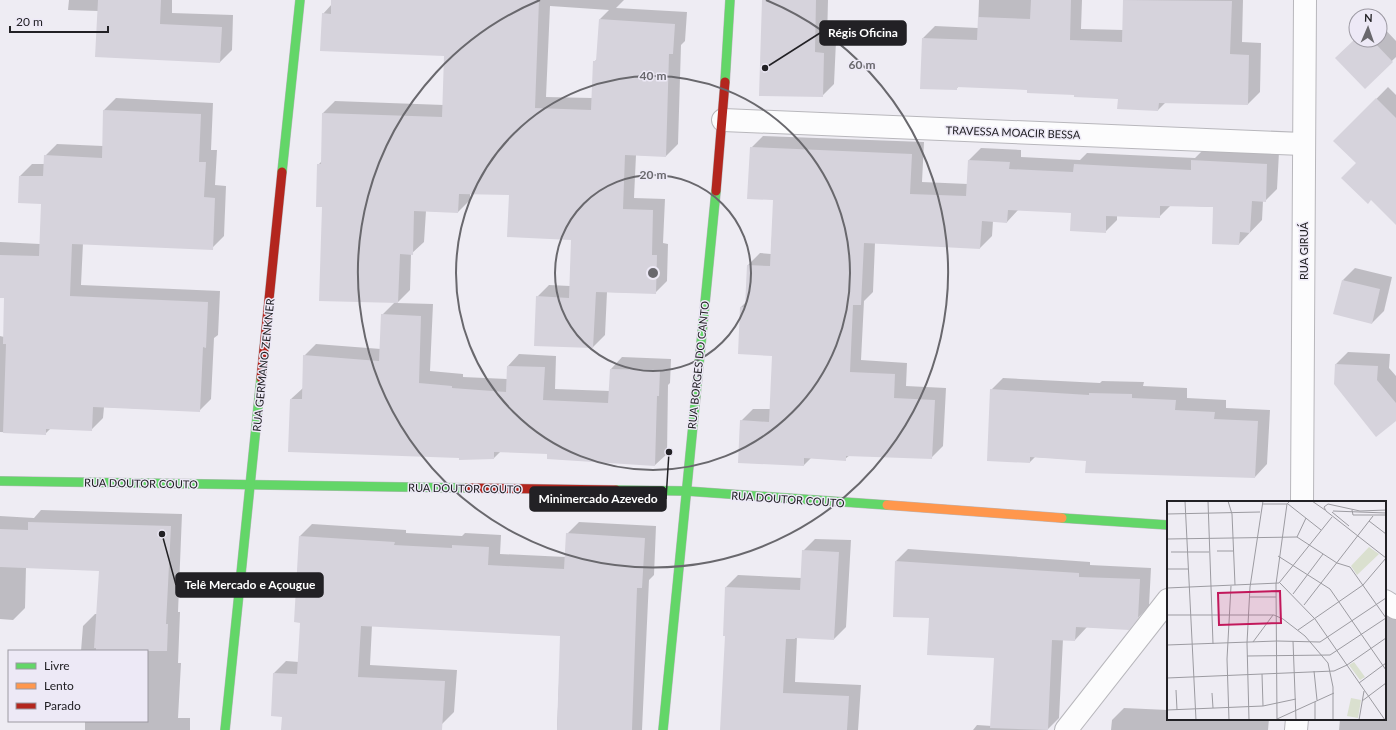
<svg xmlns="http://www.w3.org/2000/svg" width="1396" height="730" font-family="Lato,sans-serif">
<rect width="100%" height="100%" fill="#eeecf3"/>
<g fill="#0003" fill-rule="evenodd">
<polygon points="69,0 172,0 172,13 233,15 232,50 220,62 98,11 68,10"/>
<path d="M 332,0 L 624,0 L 616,8 L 687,12 L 685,41 L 681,45 L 678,144 L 666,156 L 636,155 L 634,198 L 665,199 L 663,243 L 668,244 L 667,281 L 655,293 L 607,292 L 605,335 L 593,347 L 535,345 L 537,297 L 549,285 L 570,286 L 572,239 L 510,194 L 470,193 L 470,200 L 458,212 L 426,211 L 424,242 L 411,254 L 410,290 L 397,303 L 433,304 L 430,371 L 463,374 L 463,377 L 507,379 L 508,366 L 519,354 L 556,356 L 555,389 L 610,391 L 611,369 L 622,357 L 671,359 L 670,383 L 668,385 L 667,454 L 655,465 L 548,453 L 501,451 L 494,458 L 460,457 L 291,399 L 303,388 L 304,356 L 316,344 L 381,349 L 382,315 L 395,302 L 323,206 L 318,165 L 322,161 L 323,113 L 335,101 L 444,105 L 445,55 L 323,14 L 332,4 ZM 550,6 L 609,10 L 600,19 L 597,59 L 594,62 L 592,98 L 546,97 Z"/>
<polygon points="763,0 828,0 827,41 836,41 834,84 822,96"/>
<polygon points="979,0 1082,0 1081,29 1124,30 1124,0 1243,0 1242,42 1261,43 1260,92 1248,104 1166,102 1158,110 1119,98 1028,89 959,86 956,89 923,38 935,26 978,28"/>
<polygon points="1380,24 1396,41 1396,57 1365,87 1336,58 1356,39 1356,40 1380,40"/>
<polygon points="1388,87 1396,95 1396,223 1357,163 1335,141"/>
<polygon points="116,98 213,103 211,150 217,150 215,185 226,186 224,236 212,248 83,243 81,285 220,291 218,335 214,338 211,399 199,411 104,407 103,418 91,430 51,428 45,434 0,432 0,336 4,337 5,297 0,297 0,242 40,244 42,203 20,176 32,164 44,164 45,156 57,144 103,146 104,110"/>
<polygon points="763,136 924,142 922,182 968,184 969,160 981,148 1021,150 1021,157 1080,160 1087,153 1195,158 1204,149 1279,152 1277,189 1265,201 1263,201 1262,220 1239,244 1214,207 1171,205 1159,217 1117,215 1117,220 1105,232 1072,212 1019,209 1007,222 993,221 992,236 980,248 875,243 873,292 864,301 861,360 907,363 906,386 946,388 943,446 931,458 850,455 845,459 811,458 804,465 741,421 753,409 771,409 774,355 741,307 746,302 748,265 760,253 771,254 774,199 751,148"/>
<polygon points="1355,268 1392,277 1384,311 1372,323 1343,280"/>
<polygon points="1348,352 1390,354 1389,368 1396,376 1396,420 1335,384 1336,364"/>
<polygon points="1003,378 1100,383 1102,381 1144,382 1143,386 1187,388 1187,398 1226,400 1226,408 1270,410 1267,464 1255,477 1087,460 1035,457 1030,462 991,390"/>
<polygon points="41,510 182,514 178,612 180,612 178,663 181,663 178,718 190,718 190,730 85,730 85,721 147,721 147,651 81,651 83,626 95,614 98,614 100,570 26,567 25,608 13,620 0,619 0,516 34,518"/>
<polygon points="579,522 656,526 654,575 649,580 642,730 557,730 561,635 372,625 370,665 457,670 454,712 442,724 394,730 282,730 283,716 272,715 274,673 286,661 299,662 301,622 300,536 312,524 406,530 406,533 462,536 465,533 501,535 500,554 566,557 567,534"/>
<polygon points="815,539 851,540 846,627 834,639 797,637 795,682 861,685 858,730 721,730 726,635 726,587 738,575 802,578 803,551"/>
<polygon points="908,549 1090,562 1090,565 1151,568 1149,606 1128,629 1087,627 1075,640 1063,639 1059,718 1047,730 973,730 977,725 992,726 995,657 930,617 896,561"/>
<polygon points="1385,606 1396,615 1396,730 1339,730 1340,719 1385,719"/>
<polygon points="1124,708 1168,710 1168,719 1269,719 1268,730 1111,730 1112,720"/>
</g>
<g fill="#d6d3dc">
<polygon points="98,0 161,0 160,24 222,27 220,63 95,57"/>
<polygon points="331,0 539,0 535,108 591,110 593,61 596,61 599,19 675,24 673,54 669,54 666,157 625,155 623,209 653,210 652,255 657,255 656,294 596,292 593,348 534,346 536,296 569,298 571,240 507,237 509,195 459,194 458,213 414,211 413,255 400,254 398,303 319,301 322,207 316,207 317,164 321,164 322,113 442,117 444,56 320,51 322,13 331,14"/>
<polygon points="762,0 816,0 815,52 824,53 823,97 759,96"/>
<polygon points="1031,0 1071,0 1070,40 1122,42 1123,0 1232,1 1230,54 1249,55 1248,105 1159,103 1158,111 1117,109 1118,99 1074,97 1074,95 1027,93 1027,90 957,87 957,90 920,89 922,38 977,40 978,17 1030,19"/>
<polygon points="1354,40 1372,40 1393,62 1365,89 1335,58"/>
<polygon points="1376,98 1396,118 1396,225 1371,200 1368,204 1341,178 1356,163 1333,141"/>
<polygon points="103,110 201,114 199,162 206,162 204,197 215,198 213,250 72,244 70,296 208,302 206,348 203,347 200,412 93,407 92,431 46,429 46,435 3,433 6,344 3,344 4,298 0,298 0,255 39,256 41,204 18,203 19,176 43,176 44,155 102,158"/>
<polygon points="750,147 912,154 910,194 966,196 968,160 1010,162 1009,169 1073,172 1074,164 1191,170 1191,160 1267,164 1266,202 1252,201 1250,233 1240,232 1239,245 1212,244 1213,207 1160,206 1160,218 1106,216 1106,233 1070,231 1071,213 1008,210 1007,223 982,221 980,249 864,243 861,305 853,305 850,372 895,374 894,398 935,400 932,459 846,456 846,461 804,458 804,466 738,463 740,420 769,422 772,356 738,354 740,307 745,307 747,265 770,266 773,200 747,199"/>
<polygon points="1342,280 1380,289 1372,324 1333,314"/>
<polygon points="381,314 421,316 419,383 452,386 452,388 506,392 507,366 545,367 543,400 608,403 610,369 660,370 659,396 657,396 655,466 547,459 547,454 494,452 494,459 459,460 459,458 288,452 290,399 302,399 303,355 379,361"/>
<polygon points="1335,364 1378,366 1377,380 1396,403 1396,421 1376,437 1334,384"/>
<polygon points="990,389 1089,395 1089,393 1132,394 1132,398 1176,400 1175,410 1215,412 1214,419 1258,421 1255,478 1085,473 1086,461 1030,457 1030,463 987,461"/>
<polygon points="28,522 171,526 166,624 168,624 167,651 96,651 96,648 94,648 99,571 0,567 0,529 28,530"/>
<polygon points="566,533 645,538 642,588 637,588 632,730 557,730 560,636 361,626 358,677 445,681 442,730 281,730 282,717 271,716 273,673 297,674 300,623 294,622 299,536 395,542 394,545 452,548 452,545 489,547 488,565 564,569"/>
<polygon points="802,550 839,552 834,640 795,638 795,639 786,639 783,693 849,696 847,730 720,730 725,636 723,636 725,587 800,590"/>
<polygon points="895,561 1079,573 1079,577 1140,579 1138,619 1129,630 1076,627 1075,641 1052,640 1048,730 990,728 994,658 927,655 929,618 893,617"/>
</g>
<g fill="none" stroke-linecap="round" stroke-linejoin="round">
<defs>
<g id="street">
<polyline points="723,120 1303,144"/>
<polyline points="1302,502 1305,0"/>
<polyline points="1385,601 1396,608"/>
<polyline points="1066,730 1168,600"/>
<polyline points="1296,730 1297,719"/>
</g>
<g id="fast">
<polyline points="725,82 730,0"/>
<polyline points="282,172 300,0"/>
<polyline points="0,481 467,488"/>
<polyline points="616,490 686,491 887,505"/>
<polyline points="1062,518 1168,525"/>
<polyline points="225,730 261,378"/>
<polyline points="663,730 716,191"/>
</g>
<polyline id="slow" points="887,505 1062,518"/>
<g id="jam">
<polyline points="716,191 725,82"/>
<polyline points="261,378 282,172"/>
<polyline points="467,488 616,490"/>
</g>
</defs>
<use href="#street" stroke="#b8b7bc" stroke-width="24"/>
<use href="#fast" stroke="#b8b7bc" stroke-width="10"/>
<use href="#slow" stroke="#b8b7bc" stroke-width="10"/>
<use href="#jam" stroke="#b8b7bc" stroke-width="10"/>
<use href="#street" stroke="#fcfcfd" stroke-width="22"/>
<use href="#fast" stroke="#63d668" stroke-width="9"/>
<use href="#slow" stroke="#ff974d" stroke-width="9"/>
<use href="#jam" stroke="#b3261e" stroke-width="9"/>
</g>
<g fill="none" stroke="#69686d" stroke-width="2">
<circle cx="653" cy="273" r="98"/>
<circle cx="653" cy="273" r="197"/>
<path d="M766 0A295 295 0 1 1 540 0"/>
</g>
<g text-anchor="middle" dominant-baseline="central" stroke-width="3" stroke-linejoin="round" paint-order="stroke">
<g font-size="11" fill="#222125" stroke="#ede9f6">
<text transform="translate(1013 132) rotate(2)">TRAVESSA MOACIR BESSA</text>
<text transform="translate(1303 251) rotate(-90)">RUA GIRUÁ</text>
<text transform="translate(263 365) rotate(-84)">RUA GERMANO ZENKNER</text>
<text transform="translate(698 365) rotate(-84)">RUA BORGES DO CANTO</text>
<text transform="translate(141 483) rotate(1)">RUA DOUTOR COUTO</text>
<text transform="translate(465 488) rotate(1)">RUA DOUTOR COUTO</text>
<text transform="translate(788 499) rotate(4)">RUA DOUTOR COUTO</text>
</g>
</g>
<g transform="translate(1167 501)">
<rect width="219" height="219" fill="#eeecf3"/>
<path d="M 202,46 L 212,53 L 190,74 L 184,65 ZM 187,161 L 198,176 L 193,179 L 182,164 ZM 184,197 L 194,199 L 191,217 L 180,215 Z" fill="#dae0cf"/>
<path fill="none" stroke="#9c9ba1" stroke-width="1" d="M 18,0 L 29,219M 41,0 L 46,143M 61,0 L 65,13 L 68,84M 145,0 L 158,9M 95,3 L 120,3M 121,3 L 154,29M 185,9 L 186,14 L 219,14M 159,10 L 219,57M 159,10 L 157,6 L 161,3 L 193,10 L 219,9M 166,10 L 219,12M 165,11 L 182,25M 0,13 L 93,11M 202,20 L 219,33M 130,36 L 139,17M 0,38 L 130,36 L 170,62 L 183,66 L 219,117M 50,50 L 66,50M 4,51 L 42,51M 111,55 L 163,88 L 219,169M 0,68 L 21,68M 113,82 L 148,118 L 218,219M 0,87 L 112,82 L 165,16M 126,93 L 156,53M 83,96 L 109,96M 137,104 L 206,15M 0,114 L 107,114 L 116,118 L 138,135 L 161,162 L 166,186 L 166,219M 131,129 L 196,84 L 219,57M 126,140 L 129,219M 86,141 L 106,114M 0,144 L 110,140 L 153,141 L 219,97M 80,155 L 163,154 L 219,117M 147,170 L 150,199M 95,173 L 96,205M 0,177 L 167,170 L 180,164 L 219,137M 192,182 L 219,162M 9,189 L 10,209M 45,192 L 46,207M 195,200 L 219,182M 148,201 L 148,219M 0,209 L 96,205 L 129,198M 110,218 L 167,192M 62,219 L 60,158 L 64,85M 82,219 L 80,142 L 83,86 L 96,0M 110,219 L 109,83 L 120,3 L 123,0M 192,219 L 197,190"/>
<path fill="#c2185b" fill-opacity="0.15" stroke="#c2185b" stroke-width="2" d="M 113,90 L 114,122 L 52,124 L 51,92 Z"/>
<rect width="219" height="219" fill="none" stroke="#222125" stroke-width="2"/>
</g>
<circle cx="653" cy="273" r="6" fill="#69686d" stroke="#ede9f6" stroke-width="2"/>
<g font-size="12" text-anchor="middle" font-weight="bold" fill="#69686d" stroke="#ede9f6" stroke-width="3" stroke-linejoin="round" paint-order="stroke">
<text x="862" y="69">60 m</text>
<text x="653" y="80">40 m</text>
<text x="653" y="179">20 m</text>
</g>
<path fill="none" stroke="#222125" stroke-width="1.5" d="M765 68L820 33M669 452L666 499M162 534L176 585"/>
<g fill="#222125" stroke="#ede9f6" stroke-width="1.5">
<circle cx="765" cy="68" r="4"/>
<circle cx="669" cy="452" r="4"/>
<circle cx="162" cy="534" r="4"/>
</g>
<g fill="#222125" stroke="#222125" stroke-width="1.5">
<rect x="820" y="21" width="86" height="24" rx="4"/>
<rect x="530" y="487" width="136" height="24" rx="4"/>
<rect x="176" y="573" width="147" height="24" rx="4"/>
</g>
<g font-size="12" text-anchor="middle" font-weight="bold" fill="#fff">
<text x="863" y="37">Régis Oficina</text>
<text x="598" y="503">Minimercado Azevedo</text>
<text x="250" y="589">Telê Mercado e Açougue</text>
</g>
<rect x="8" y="650" width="140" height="72" fill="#ede9f6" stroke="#9c99a2"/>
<rect x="16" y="663" width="20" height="6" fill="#63d668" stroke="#9c99a2"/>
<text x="44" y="670" font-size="12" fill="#222125">Livre</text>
<rect x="16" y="683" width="20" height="6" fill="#ff974d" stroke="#9c99a2"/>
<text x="44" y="690" font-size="12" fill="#222125">Lento</text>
<rect x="16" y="703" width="20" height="6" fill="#b3261e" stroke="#9c99a2"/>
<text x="44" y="710" font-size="12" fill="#222125">Parado</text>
<g transform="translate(1368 28) rotate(2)"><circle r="19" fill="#ede9f6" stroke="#9c99a2"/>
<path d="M0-3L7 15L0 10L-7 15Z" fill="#69686d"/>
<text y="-6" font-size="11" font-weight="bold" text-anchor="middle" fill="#222125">N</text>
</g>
<path d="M10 26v6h98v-6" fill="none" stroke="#222125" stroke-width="2"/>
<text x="16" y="26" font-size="12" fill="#222125" stroke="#ede9f6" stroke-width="3" paint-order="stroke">20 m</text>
</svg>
